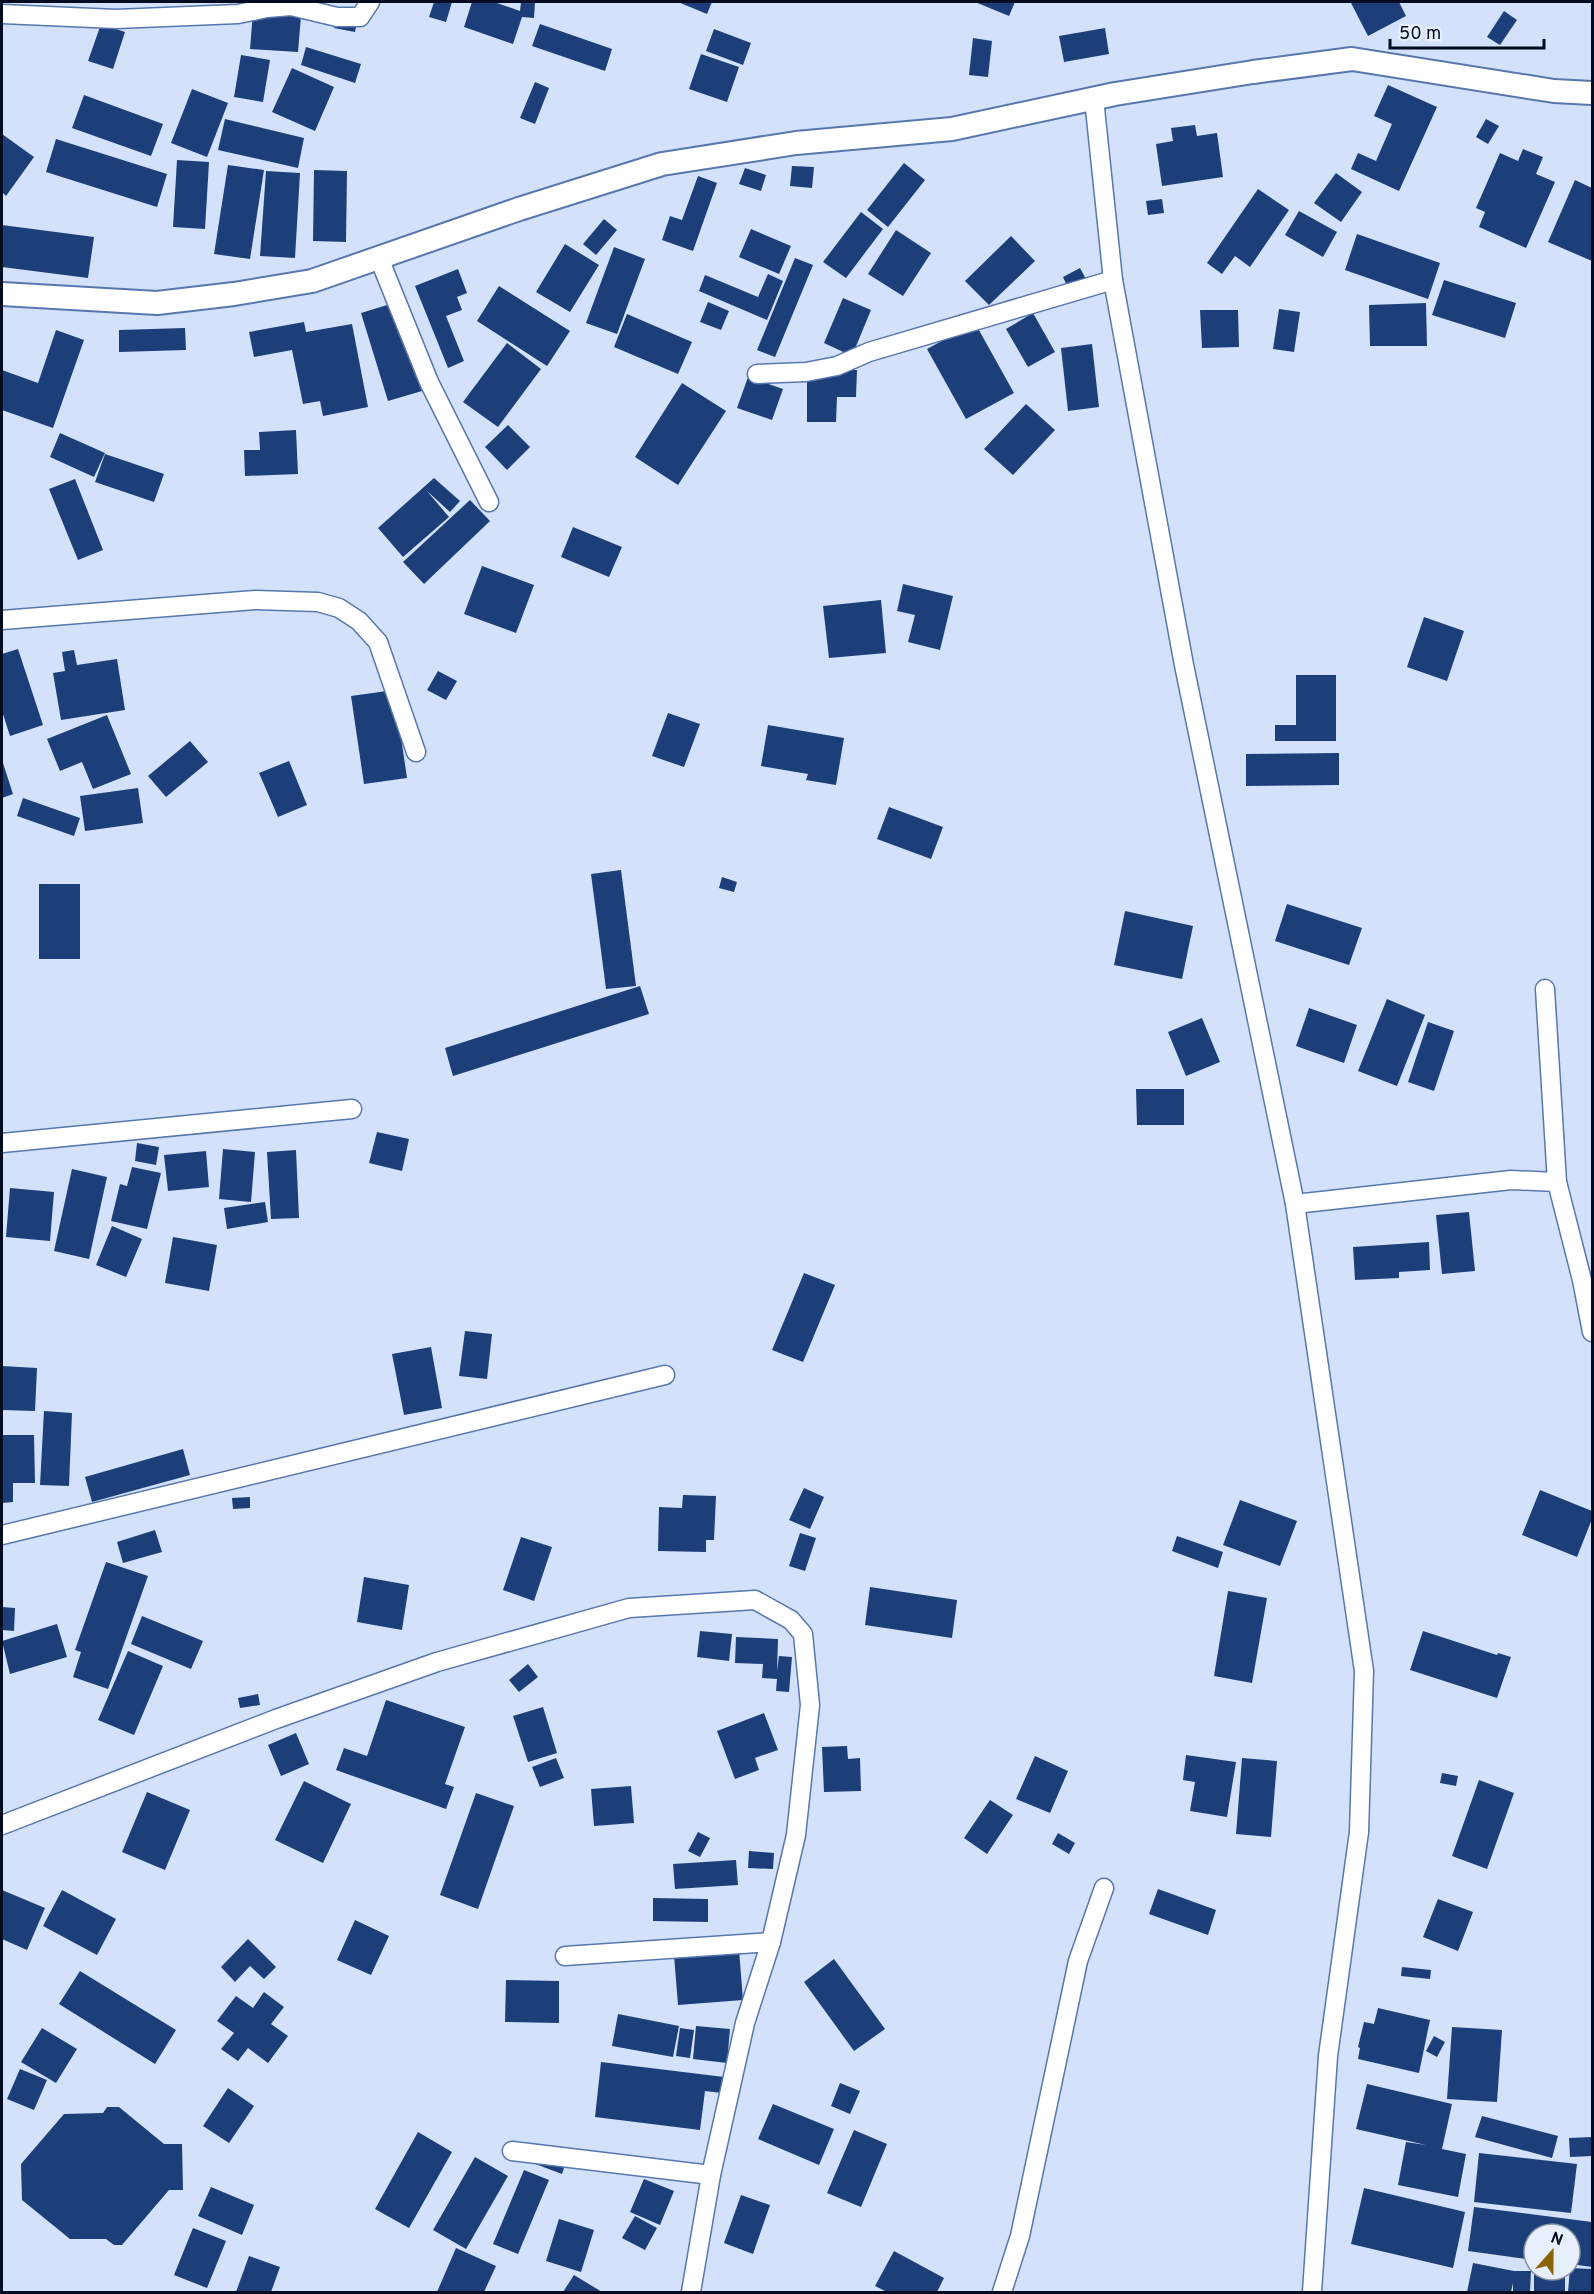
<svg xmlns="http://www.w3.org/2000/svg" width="1594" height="2294" font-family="Overpass,sans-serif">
<rect width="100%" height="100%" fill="#d3e2fa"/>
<g fill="#1c3f7a">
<polygon points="434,2 452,2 446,22 429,17"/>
<polygon points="472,2 498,2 497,3 520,11 521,2 535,2 534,18 522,17 513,44 464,27"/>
<polygon points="678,2 712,2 707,14"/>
<polygon points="975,2 1015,2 1009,16"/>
<polygon points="1354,2 1399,2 1406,16 1368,36 1351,3"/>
<polygon points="1504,11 1517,20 1500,45 1487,37"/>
<polygon points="253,12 301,16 298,52 250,49"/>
<polygon points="336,18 357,21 355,32 334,28"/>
<polygon points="101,24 125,32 113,69 88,61"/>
<polygon points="540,24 612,49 605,71 532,46"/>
<polygon points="1105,28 1109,54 1064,62 1059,36"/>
<polygon points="714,29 751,43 743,65 706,51"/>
<polygon points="973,38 992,41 988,77 969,75"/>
<polygon points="306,47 361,64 355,83 301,65"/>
<polygon points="701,54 739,67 727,102 689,89"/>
<polygon points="241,55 270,60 263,102 234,97"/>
<polygon points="292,68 334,87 315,131 272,112"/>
<polygon points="535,82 549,88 535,124 520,118"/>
<polygon points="1388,85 1437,107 1399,191 1351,169 1358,153 1376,161 1392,124 1374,116"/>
<polygon points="192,89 228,103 207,157 171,143"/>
<polygon points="84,95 163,124 151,156 72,128"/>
<polygon points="225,119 304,138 298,168 218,150"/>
<polygon points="1486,119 1499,126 1488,144 1476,137"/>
<polygon points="1195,125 1197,136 1217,133 1223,177 1162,186 1156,144 1173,141 1171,128"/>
<polygon points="2,134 34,157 6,196 2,192"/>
<polygon points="56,139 167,174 157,207 46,172"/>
<polygon points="1523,149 1543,157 1536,174 1555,182 1526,248 1479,227 1485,212 1476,208 1500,153 1518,161"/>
<polygon points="177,160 209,162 205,229 173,227"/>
<polygon points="904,163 925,180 888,227 867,210"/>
<polygon points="228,165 264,170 250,259 214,254"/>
<polygon points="792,166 814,167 812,188 790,186"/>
<polygon points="745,168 766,175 761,191 739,184"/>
<polygon points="314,170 347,171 346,242 313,241"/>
<polygon points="266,171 300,173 295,258 260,256"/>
<polygon points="1336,173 1362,192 1341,222 1314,203"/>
<polygon points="698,176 717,183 693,251 662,240 670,216 682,220"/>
<polygon points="1575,180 1592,188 1592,261 1548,242"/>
<polygon points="1258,189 1289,210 1250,267 1235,256 1222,274 1207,263"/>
<polygon points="1162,199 1164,213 1148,215 1146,201"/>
<polygon points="1299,211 1337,232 1323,257 1285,235"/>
<polygon points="861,212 883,229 846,278 823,262"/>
<polygon points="604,219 617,230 596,255 583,244"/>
<polygon points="2,225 94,237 88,278 2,267"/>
<polygon points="751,229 791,246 779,274 739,257"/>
<polygon points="896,230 931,253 903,296 868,274"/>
<polygon points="1357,234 1440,263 1428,299 1345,270"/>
<polygon points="1011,236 1035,261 989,305 965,281"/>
<polygon points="565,244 599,265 570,312 536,292"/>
<polygon points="614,247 645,259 617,334 586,323"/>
<polygon points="795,258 813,265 775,357 757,350"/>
<polygon points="1080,268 1086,279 1068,288 1063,277"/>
<polygon points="458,269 467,293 457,297 462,310 446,316 464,361 448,368 415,286"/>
<polygon points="768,274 783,281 767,320 699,291 705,275 758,297"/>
<polygon points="1444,280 1516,303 1505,338 1432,315"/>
<polygon points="499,286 570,331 547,366 477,321"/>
<polygon points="843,298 871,310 852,356 824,343"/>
<polygon points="397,302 399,317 422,391 388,401 361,313"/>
<polygon points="708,302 729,311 721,330 700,322"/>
<polygon points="1426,303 1427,346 1370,346 1369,305"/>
<polygon points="1279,309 1300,312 1294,352 1273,349"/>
<polygon points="1200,310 1238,310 1239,347 1202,348"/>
<polygon points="1033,313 1055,352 1028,367 1006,329"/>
<polygon points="627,314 692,342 678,374 614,347"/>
<polygon points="304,322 306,332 352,324 368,407 323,416 320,401 303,404 292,350 254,357 249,332"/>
<polygon points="975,323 1014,393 966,419 927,349"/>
<polygon points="185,328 186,350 119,352 119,330"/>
<polygon points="56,330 84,340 53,428 2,410 2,370 38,383"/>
<polygon points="507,343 541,369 498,427 463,402"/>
<polygon points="1092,344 1099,407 1068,411 1061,348"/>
<polygon points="807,369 857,370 856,397 837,397 836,422 807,422"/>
<polygon points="748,377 783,389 772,420 737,408"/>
<polygon points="682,383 726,411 678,485 635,457"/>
<polygon points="1026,404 1055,430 1013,475 984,449"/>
<polygon points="508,425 530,447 507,470 485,447"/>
<polygon points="296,430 298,474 245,476 244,450 260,450 259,432"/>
<polygon points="60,433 105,453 94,477 50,457"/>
<polygon points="105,454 164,474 154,502 95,482"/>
<polygon points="434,478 460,501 450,512 427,491 449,517 403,557 378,528"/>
<polygon points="75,479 103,550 78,560 49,489"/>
<polygon points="470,500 490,521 424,584 403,562"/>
<polygon points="573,527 622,547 609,577 561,557"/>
<polygon points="482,566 534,585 516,633 464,614"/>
<polygon points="903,584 953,596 940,650 908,642 915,615 897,611"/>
<polygon points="881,600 886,653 829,658 823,606"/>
<polygon points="1424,617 1464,631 1447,681 1407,667"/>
<polygon points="18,649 43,725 10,736 2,711 2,654"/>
<polygon points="74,650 77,665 117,659 125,710 61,720 53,673 65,671 62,652"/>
<polygon points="438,671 457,681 446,700 427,690"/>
<polygon points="1296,675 1336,675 1336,741 1275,741 1275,725 1296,725"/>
<polygon points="394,690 407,778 364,784 351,696"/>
<polygon points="668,713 700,724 684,767 652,756"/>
<polygon points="107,715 131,774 93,789 82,762 60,771 47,739"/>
<polygon points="768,725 844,738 836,785 806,780 808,774 761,766"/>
<polygon points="190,741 208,762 166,797 148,776"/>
<polygon points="1339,753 1339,785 1246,786 1246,754"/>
<polygon points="2,760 13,794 2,798"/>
<polygon points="289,761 307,805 278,817 259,773"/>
<polygon points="138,788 143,823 85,831 80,796"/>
<polygon points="23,798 80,818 74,836 17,816"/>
<polygon points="889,807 943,827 931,859 877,839"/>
<polygon points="621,870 636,986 606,989 591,874"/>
<polygon points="722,877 737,882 734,892 719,888"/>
<rect x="39" y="884" width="41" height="75"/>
<polygon points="1287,904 1362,928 1349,965 1275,941"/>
<polygon points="1125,911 1193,926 1182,979 1114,965"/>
<polygon points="640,986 649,1014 453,1076 445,1048"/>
<polygon points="1387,999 1425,1015 1397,1086 1358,1071"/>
<polygon points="1309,1008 1357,1025 1344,1063 1296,1046"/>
<polygon points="1202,1018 1220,1062 1186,1076 1168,1032"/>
<polygon points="1428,1022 1454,1031 1434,1091 1408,1082"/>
<polygon points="1136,1089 1184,1089 1184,1125 1137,1125"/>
<polygon points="377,1132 409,1139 402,1171 369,1163"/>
<polygon points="137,1143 159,1147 156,1165 135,1161"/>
<polygon points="223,1149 255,1152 251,1202 219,1199"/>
<polygon points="296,1150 299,1218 271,1219 267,1152"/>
<polygon points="206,1151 209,1187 168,1191 164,1155"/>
<polygon points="132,1167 161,1173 147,1229 111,1221 120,1184 127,1186"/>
<polygon points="72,1169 107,1177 89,1259 54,1251"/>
<polygon points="10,1188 54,1192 50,1241 6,1237"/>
<polygon points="265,1202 268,1222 227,1229 224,1208"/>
<polygon points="1469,1212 1475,1271 1442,1274 1436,1215"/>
<polygon points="112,1226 142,1239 126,1277 96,1265"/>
<polygon points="173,1237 217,1245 209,1291 165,1283"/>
<polygon points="1429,1242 1430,1270 1399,1272 1399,1278 1355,1280 1353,1247"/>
<polygon points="804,1273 835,1285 803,1362 772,1350"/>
<polygon points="465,1331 492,1334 487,1379 459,1376"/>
<polygon points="431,1347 442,1408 404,1415 392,1354"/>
<polygon points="2,1366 37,1368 35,1411 2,1410"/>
<polygon points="44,1411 72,1413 69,1486 40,1485"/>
<polygon points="2,1435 34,1435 35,1483 13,1483 13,1502 2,1503"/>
<polygon points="183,1449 190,1475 92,1502 85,1477"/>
<polygon points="804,1488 824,1497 810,1529 789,1520"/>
<polygon points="1540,1490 1592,1511 1592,1519 1577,1557 1522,1535"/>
<polygon points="683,1495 716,1496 714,1540 706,1540 706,1552 658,1551 659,1507 682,1508"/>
<polygon points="250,1497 250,1508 233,1509 232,1498"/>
<polygon points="1240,1500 1297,1521 1280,1566 1223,1545"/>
<polygon points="155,1530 162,1552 123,1563 117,1542"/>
<polygon points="800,1533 816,1538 805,1571 789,1566"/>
<polygon points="1177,1536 1223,1552 1218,1568 1172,1551"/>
<polygon points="521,1537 552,1547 534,1601 503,1590"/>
<polygon points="106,1562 148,1576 108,1689 73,1677 81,1652 75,1650"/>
<polygon points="364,1577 409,1585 402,1630 357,1622"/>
<polygon points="870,1587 957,1600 952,1638 865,1625"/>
<polygon points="1228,1591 1267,1598 1252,1683 1214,1676"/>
<polygon points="2,1607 15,1608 14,1631 2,1630"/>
<polygon points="142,1616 203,1641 191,1669 131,1644"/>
<polygon points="57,1624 67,1657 10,1674 2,1641"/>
<polygon points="700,1631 732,1634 729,1661 697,1657"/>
<polygon points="1423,1631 1497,1655 1498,1653 1511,1657 1497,1698 1410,1670"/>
<polygon points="736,1637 778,1639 777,1671 779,1656 792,1657 789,1692 776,1691 777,1679 762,1678 763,1664 735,1663"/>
<polygon points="128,1651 163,1666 134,1735 98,1720"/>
<polygon points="528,1664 538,1677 519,1692 509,1680"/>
<polygon points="258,1694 260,1705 240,1708 238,1698"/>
<polygon points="386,1700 465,1727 445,1784 454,1787 446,1809 336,1770 344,1748 367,1756"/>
<polygon points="543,1707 557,1753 528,1762 513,1716"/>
<polygon points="764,1713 778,1750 755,1758 759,1770 735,1779 717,1731"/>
<polygon points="296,1733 309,1764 281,1776 268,1745"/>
<polygon points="847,1746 848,1759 860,1758 861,1791 824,1792 822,1747"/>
<polygon points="1186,1755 1236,1762 1227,1817 1190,1811 1195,1782 1183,1780"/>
<polygon points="1035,1756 1068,1771 1050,1813 1016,1799"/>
<polygon points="556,1758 564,1778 540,1787 532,1767"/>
<polygon points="1242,1758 1277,1761 1271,1837 1236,1834"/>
<polygon points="1442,1773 1458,1776 1456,1786 1440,1783"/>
<polygon points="1479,1780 1514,1793 1487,1869 1452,1856"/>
<polygon points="304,1781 351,1804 323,1863 275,1840"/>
<polygon points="631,1786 634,1823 594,1826 591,1789"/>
<polygon points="147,1792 190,1810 165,1870 122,1852"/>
<polygon points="476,1793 514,1806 478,1909 440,1895"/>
<polygon points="990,1800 1013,1815 987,1854 964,1838"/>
<polygon points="698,1832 710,1838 700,1857 688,1851"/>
<polygon points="1058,1833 1075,1843 1069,1854 1052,1844"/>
<polygon points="749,1851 774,1853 773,1869 748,1868"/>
<polygon points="736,1860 738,1885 675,1889 673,1864"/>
<polygon points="1158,1889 1216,1910 1208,1935 1149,1914"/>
<polygon points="2,1890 45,1908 27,1950 2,1939"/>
<polygon points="62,1890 116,1919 97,1955 43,1926"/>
<polygon points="653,1898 708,1899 708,1922 653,1921"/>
<polygon points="1438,1899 1473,1912 1458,1951 1423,1937"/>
<polygon points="355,1920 389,1936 371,1975 337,1960"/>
<polygon points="248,1939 276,1967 264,1979 250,1966 235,1982 221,1967"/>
<polygon points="739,1950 743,2000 678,2005 674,1955"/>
<polygon points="834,1959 885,2029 854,2051 804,1982"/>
<polygon points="1402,1967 1431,1970 1430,1979 1401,1976"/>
<polygon points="80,1971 176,2030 155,2064 59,2004"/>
<polygon points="506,1980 559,1981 559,2023 505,2022"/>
<polygon points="264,1992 284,2007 271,2024 288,2036 268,2063 248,2048 238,2061 221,2049 234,2033 217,2021 236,1996 253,2008"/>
<polygon points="1378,2008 1430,2020 1419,2073 1358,2059 1360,2048 1358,2047 1364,2022 1374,2024"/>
<polygon points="618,2014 679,2026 673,2057 612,2046"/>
<polygon points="696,2026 730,2029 727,2063 693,2059"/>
<polygon points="1452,2027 1502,2030 1497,2102 1447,2099"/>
<polygon points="42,2028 77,2049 56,2083 21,2062"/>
<polygon points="680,2028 694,2030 690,2058 676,2056"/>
<polygon points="1434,2036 1445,2042 1437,2057 1426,2051"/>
<polygon points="601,2062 724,2077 722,2093 705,2091 700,2130 595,2117"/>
<polygon points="20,2069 47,2080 34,2110 7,2099"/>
<polygon points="840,2083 860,2091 850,2114 831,2106"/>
<polygon points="1367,2084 1452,2104 1442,2149 1466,2154 1458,2197 1398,2185 1406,2142 1426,2145 1356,2129"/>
<polygon points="228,2088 254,2106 229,2143 203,2126"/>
<polygon points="773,2104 834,2129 819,2165 758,2139"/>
<polygon points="107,2107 119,2107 164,2144 182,2144 183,2190 169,2190 122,2245 114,2245 106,2239 70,2239 22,2200 21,2164 64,2114 103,2113"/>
<polygon points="1482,2116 1558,2136 1552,2158 1475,2137"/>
<polygon points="854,2130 887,2144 861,2207 827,2193"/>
<polygon points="418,2132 452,2152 409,2228 375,2209"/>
<polygon points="1592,2137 1592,2156 1570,2157 1569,2138"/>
<polygon points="1479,2153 1577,2164 1571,2213 1474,2202"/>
<polygon points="475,2157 508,2176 466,2249 433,2230"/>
<polygon points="567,2159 562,2174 530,2162"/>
<polygon points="524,2170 549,2180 518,2254 493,2244"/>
<polygon points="644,2179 674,2191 660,2225 630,2212"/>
<polygon points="211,2187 254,2205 242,2235 198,2216"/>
<polygon points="1364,2188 1465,2212 1453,2268 1351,2244"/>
<polygon points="741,2195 770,2205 753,2254 724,2243"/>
<polygon points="1474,2207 1592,2222 1592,2267 1570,2264 1570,2234 1534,2234 1534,2260 1468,2251"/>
<polygon points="635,2216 657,2228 645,2250 622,2238"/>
<polygon points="559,2219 594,2230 581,2272 546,2261"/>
<polygon points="193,2228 226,2241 207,2288 174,2275"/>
<polygon points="456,2248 496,2266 484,2292 437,2292"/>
<polygon points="894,2251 944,2278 937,2292 887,2292 875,2286"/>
<polygon points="249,2256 280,2267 271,2292 236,2292"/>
<polygon points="1473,2263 1514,2271 1531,2271 1530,2292 1513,2292 1513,2283 1511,2292 1467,2292"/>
<polygon points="1570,2268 1592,2269 1592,2292 1568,2292"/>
<rect x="1534" y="2270" width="31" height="22"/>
<polygon points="574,2275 602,2292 563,2292"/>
</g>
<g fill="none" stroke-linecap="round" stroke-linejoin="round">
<defs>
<g id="minor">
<polyline points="2,14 116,19 238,14 267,8 291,6 337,17 360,17 370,2"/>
<polyline points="1094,99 1113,280 1184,665 1295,1204 1364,1671 1359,1832 1328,2056 1312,2292"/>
<polyline points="379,258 429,382 489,502"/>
<polyline points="757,374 806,372 837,366 869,352 1113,280"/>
<polyline points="2,620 255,600 318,602 339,608 359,621 378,642 416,752"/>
<polyline points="1545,989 1557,1182 1582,1280 1592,1332"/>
<polyline points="2,1143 352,1109"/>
<polyline points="1295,1204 1511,1180 1557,1182"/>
<polyline points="2,1535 665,1375"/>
<polyline points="2,1825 276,1719 437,1662 629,1608 755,1600 791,1620 803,1634 810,1705 796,1835 771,1942 745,2023 711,2175 691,2292"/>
<polyline points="565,1956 771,1942"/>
<polyline points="512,2151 711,2175"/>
<polyline points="1002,2292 1020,2236 1078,1961 1104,1888"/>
</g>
<polyline id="tertiary" points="2,294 157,303 234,294 312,281 519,209 662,164 796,143 952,129 1115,94 1253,72 1352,59 1554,91 1592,93"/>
</defs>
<use href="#minor" stroke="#5777ad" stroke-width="21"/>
<use href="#tertiary" stroke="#5777ad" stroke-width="26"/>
<use href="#minor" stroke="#fff" stroke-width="18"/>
<use href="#tertiary" stroke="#fff" stroke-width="22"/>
</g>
<rect width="1594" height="2294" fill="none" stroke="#020b1f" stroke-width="6"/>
<g transform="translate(1552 2252) rotate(21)"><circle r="28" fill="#e7effb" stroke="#8b94a3" stroke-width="1.5"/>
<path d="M0-4.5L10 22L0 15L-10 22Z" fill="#8c6406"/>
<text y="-9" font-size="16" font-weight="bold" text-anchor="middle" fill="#020b1f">N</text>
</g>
<path d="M1390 39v9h154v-9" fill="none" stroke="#020b1f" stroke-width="3"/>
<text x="1399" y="39" font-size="18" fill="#020b1f" stroke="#e7effb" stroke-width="4.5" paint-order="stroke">50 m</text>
</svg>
